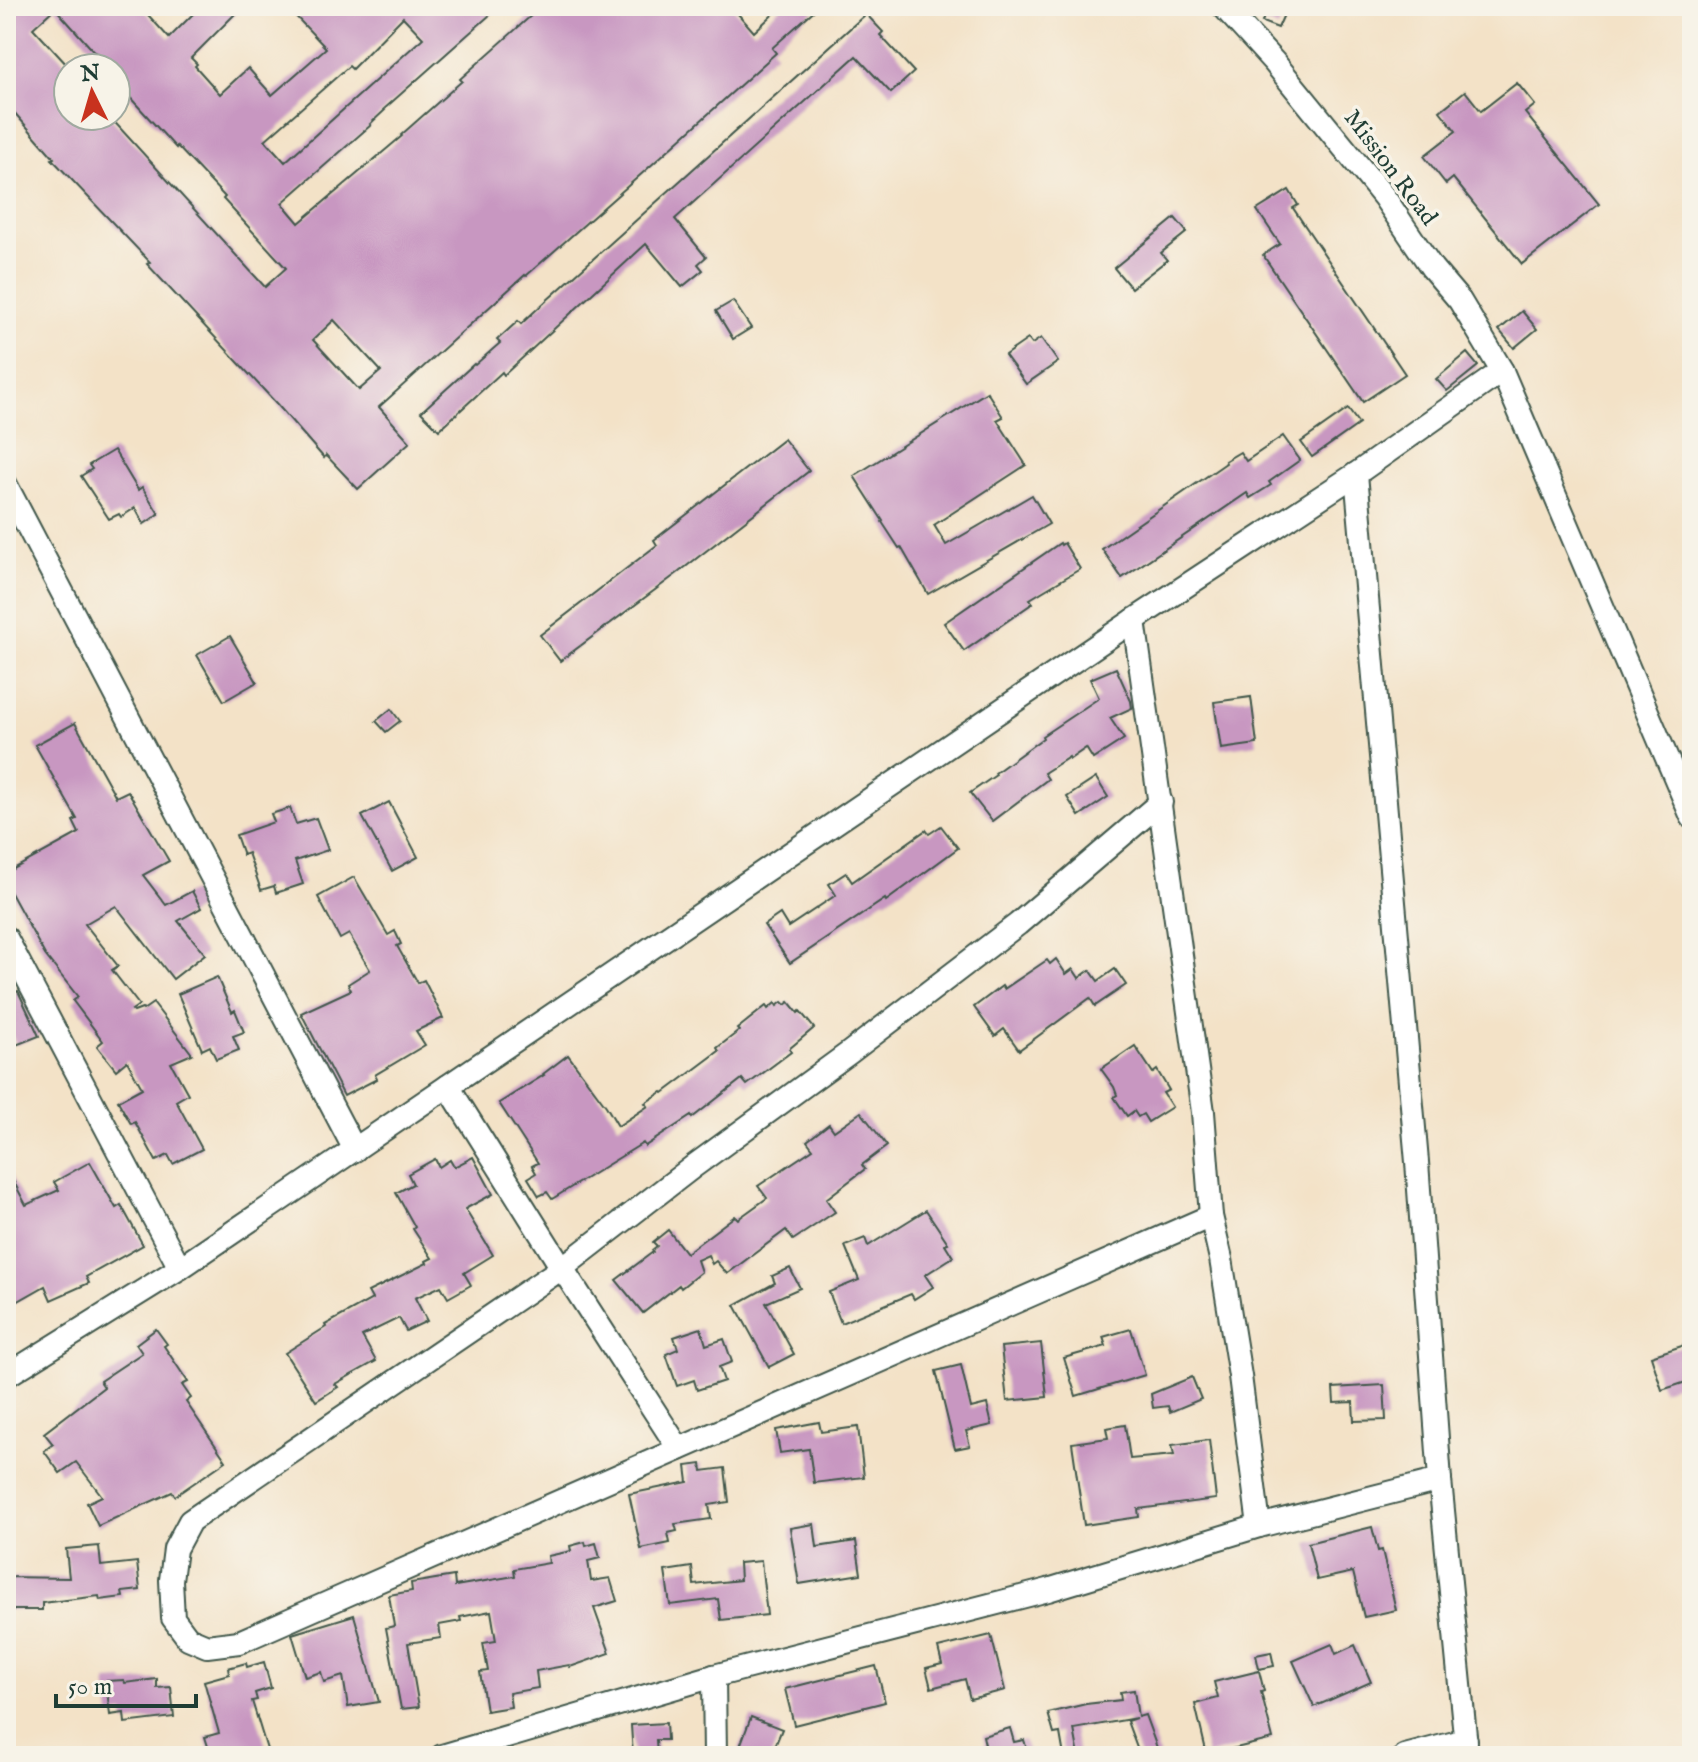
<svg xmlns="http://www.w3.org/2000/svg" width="1698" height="1762" font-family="'IM FELL English',serif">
<rect width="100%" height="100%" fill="#f7f3e8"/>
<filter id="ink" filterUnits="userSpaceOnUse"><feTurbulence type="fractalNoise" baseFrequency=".0125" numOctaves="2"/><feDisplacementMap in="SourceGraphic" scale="16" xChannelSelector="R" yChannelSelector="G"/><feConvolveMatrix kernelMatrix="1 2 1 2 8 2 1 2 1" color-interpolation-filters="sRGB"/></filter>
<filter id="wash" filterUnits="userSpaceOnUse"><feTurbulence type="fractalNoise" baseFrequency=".006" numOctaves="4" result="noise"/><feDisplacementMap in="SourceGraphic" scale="32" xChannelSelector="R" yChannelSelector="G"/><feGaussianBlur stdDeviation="1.8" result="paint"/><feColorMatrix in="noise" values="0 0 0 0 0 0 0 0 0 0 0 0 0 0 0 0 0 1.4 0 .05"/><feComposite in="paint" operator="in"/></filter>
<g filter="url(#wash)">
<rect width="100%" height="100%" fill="#f3e2c7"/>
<g id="blocks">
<g fill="#c897c1" fill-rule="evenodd">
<path d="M 16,6 L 140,6 L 169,38 L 201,6 L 243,6 L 191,58 L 197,64 L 195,66 L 220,94 L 248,68 L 272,95 L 326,48 L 286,6 L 500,6 L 384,109 L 385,110 L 370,124 L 371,125 L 282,203 L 299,223 L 402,136 L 401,135 L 462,81 L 460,79 L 542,6 L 731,6 L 754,32 L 782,6 L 819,6 L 772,48 L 776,53 L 646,170 L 526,276 L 525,275 L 379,407 L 410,442 L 358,489 L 326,455 L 324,458 L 275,402 L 147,264 L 150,262 L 52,159 L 54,158 L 6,103 L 6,15 ZM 55,8 L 98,56 L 93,60 L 100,68 L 116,68 L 116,82 L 176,148 L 177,146 L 225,197 L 223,199 L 286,268 L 265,287 L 109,116 L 68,116 L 68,66 L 33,28 ZM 403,17 L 423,38 L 285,162 L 265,140 L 349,66 L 352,69 ZM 334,320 L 381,371 L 359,390 L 313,340 Z"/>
<polygon points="1268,6 1276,6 1286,10 1278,28 1262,22"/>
<polygon points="866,14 883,32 880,35 914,72 891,93 856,56 675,219 706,257 698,264 703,270 682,287 646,244 504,375 502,372 439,430 421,412 474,364 475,365 500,343 497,340 518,321 521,324 535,311"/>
<polygon points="1517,83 1535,105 1525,113 1599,204 1522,264 1453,178 1446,184 1424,156 1456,131 1440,111 1465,91 1481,111"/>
<polygon points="1289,190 1298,205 1293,208 1405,374 1363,402 1263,255 1280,244 1257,210"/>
<polygon points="1175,218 1187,232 1161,253 1167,260 1131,288 1114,268"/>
<polygon points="733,301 751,328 733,339 716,311"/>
<polygon points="1522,311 1537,329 1514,348 1499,330"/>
<polygon points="1041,338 1058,362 1026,384 1005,355 1028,339 1032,344"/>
<polygon points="1467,353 1478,366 1447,391 1436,379"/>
<polygon points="987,392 1003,417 997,420 1026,465 934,525 946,545 1032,495 1049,524 928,594 901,547 899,548 882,522 883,521 854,476"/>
<polygon points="1348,409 1359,424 1312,457 1301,442"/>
<polygon points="1283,436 1300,460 1269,482 1271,485 1250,498 1247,493 1122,578 1102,549 1226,463 1225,461 1240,452 1246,461"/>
<polygon points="784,439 809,471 679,572 560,661 540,635 657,545 654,540"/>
<polygon points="114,450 138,490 142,487 159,514 144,524 135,508 121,517 119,514 109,519 81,476 92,469 89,465"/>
<polygon points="1060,543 1061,545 1064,543 1080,569 1030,599 1033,603 964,651 944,623"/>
<polygon points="230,636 257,682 224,701 197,655"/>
<polygon points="1116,668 1131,701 1132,708 1110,718 1124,739 1093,759 1086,748 1070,759 1069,757 1044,773 1048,779 992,821 970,793 996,775 995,773 1043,738 1042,736 1099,698 1090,679"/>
<polygon points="1251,697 1257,744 1221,749 1214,702"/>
<polygon points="391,709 400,721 386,732 376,721"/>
<polygon points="75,723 116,797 128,791 169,861 143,875 166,905 192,891 201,908 178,921 205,954 173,979 116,906 85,924 118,966 112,970 139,1005 132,1010 134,1012 142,1009 143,1010 153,1003 192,1054 171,1063 188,1094 176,1101 202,1149 173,1164 168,1155 156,1161 135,1122 131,1124 118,1101 142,1088 127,1061 116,1070 97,1046 103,1041 73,1001 78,997 45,955 6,884 6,873 79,833 73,821 77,819 35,745"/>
<polygon points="1096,778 1108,797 1079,816 1067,797"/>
<polygon points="389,802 418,857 392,871 362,816"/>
<polygon points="290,808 296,824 316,818 328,850 295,861 303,884 276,893 274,886 261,890 248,853 243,855 236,835 274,822 271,814"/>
<polygon points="941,826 958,848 886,901 885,899 790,963 764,925 780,914 788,927 836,895 829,884 846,873 852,882 926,830 929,834"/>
<polygon points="354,877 388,935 395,931 401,944 397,946 418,983 424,980 443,1018 416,1031 425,1045 375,1075 377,1079 344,1096 301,1013 351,990 348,984 370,970 349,934 340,939 318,897"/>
<polygon points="1056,959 1066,974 1073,969 1079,978 1090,970 1098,981 1115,969 1126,985 1095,1006 1090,998 1019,1050 1004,1029 995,1036 974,1007 1002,986 1004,989 1047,960 1050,964"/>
<polygon points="217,977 232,1012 235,1010 244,1032 233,1036 239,1050 216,1059 210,1046 202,1050 178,994"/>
<polygon points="18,991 39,1036 16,1045 6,1021 6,996"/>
<polygon points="782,1002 785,1005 789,1002 798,1013 800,1011 814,1028 789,1049 791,1052 747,1085 742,1079 692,1118 691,1116 645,1146 643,1143 552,1199 547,1192 539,1196 528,1178 536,1173 532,1166 538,1163 499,1103 544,1075 543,1074 568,1055 606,1106 618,1126 648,1106 645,1103 662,1092 663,1093 719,1051 717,1048 739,1031 737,1029 766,1006 768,1009 775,1003 777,1006"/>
<polygon points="1135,1046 1153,1073 1157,1070 1169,1090 1163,1093 1172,1107 1148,1122 1143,1114 1138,1117 1134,1111 1127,1116 1114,1097 1117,1095 1114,1087 1101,1069"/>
<polygon points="861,1112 887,1146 862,1165 865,1169 826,1199 835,1212 793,1240 786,1230 727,1274 716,1261 712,1264 708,1255 697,1260 701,1272 681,1288 679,1285 643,1313 616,1280 653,1252 652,1250 657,1246 653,1242 668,1230 686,1253 735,1216 738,1219 767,1198 758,1186 813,1149 807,1141 829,1124 834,1131"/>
<polygon points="473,1157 493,1194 465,1209 493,1255 464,1273 471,1285 448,1298 441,1286 415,1298 427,1321 406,1331 399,1318 362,1336 376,1361 335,1384 338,1387 316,1401 285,1353 326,1327 325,1325 372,1299 368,1292 427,1263 426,1261 432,1258 413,1229 415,1227 396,1193 413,1184 408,1174 435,1159 439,1167 450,1160 454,1167"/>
<polygon points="90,1162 116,1208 121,1205 143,1245 86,1277 89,1283 51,1300 45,1286 6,1308 6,1167 26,1205 59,1190 54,1182"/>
<polygon points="926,1210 948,1243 945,1244 953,1257 925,1275 933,1287 914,1299 911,1294 841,1323 829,1292 859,1280 845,1246 865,1238 868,1246"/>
<polygon points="790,1268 800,1288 766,1303 794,1354 769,1367 735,1305 775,1283 772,1276"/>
<polygon points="701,1328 706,1345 724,1339 732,1362 719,1367 724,1381 697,1390 694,1380 677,1386 666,1354 678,1349 674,1337"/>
<polygon points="156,1329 167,1344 164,1346 188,1382 182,1385 191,1398 186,1402 226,1461 175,1496 172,1492 98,1526 87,1503 102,1496 76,1462 60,1473 44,1451 53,1444 44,1433 104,1387 100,1381 142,1353 136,1344"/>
<polygon points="1131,1329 1145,1375 1076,1396 1064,1358 1106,1346 1103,1337"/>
<polygon points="1041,1343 1047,1397 1007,1401 1001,1347"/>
<polygon points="1688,1344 1692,1356 1692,1380 1662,1390 1651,1356"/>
<polygon points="961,1365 971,1408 987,1404 992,1425 966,1431 970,1446 955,1449 936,1371"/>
<polygon points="1192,1377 1201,1399 1170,1412 1168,1406 1153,1408 1151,1394"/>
<polygon points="1384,1385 1386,1420 1354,1421 1353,1402 1334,1403 1333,1388"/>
<polygon points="819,1422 821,1432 858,1427 864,1477 814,1483 809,1449 780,1453 776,1430"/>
<polygon points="1125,1425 1130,1459 1174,1455 1172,1445 1209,1440 1216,1499 1138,1509 1139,1517 1084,1525 1072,1443 1108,1438 1106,1428"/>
<polygon points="701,1464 702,1471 725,1468 729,1502 709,1505 711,1519 675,1524 677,1531 668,1533 670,1543 641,1549 629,1494 688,1482 686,1466"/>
<polygon points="814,1524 817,1547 856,1541 861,1574 799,1584 790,1528"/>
<polygon points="1372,1527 1378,1551 1382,1550 1396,1610 1364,1617 1353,1572 1317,1580 1308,1543"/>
<polygon points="585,1542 586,1546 596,1543 600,1558 588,1561 591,1581 610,1578 617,1601 594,1608 610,1653 570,1667 569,1665 536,1671 538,1688 509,1693 511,1707 486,1711 480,1672 488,1671 483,1643 496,1641 491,1611 460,1617 461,1621 439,1625 441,1638 408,1643 419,1707 401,1709 386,1628 394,1626 389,1595 412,1591 411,1583 454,1576 455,1586 515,1576 514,1569 549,1563 548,1556 571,1551 570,1546"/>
<polygon points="99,1546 101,1566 137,1562 140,1590 122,1592 123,1597 100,1600 99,1596 42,1603 42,1610 6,1610 6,1577 69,1578 66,1549"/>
<polygon points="761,1561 767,1615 721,1620 718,1599 670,1605 665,1571 692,1567 694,1585 740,1580 739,1563"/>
<polygon points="354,1615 379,1702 348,1707 343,1676 324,1682 321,1672 305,1677 292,1634"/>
<polygon points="991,1635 1005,1690 970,1699 965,1679 931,1688 926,1668 942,1664 938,1648"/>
<polygon points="1332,1644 1336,1654 1355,1645 1371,1682 1314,1707 1293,1661"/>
<polygon points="1271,1652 1274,1666 1259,1669 1256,1655"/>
<polygon points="264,1662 271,1688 255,1693 257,1700 252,1701 269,1756 211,1756 205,1737 219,1733 204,1681 229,1674 228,1668 246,1663 247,1667"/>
<polygon points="876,1666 885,1702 794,1725 785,1689"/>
<polygon points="1259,1671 1264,1691 1261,1692 1273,1739 1207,1755 1195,1704 1218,1698 1214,1682"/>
<polygon points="157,1679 157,1688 171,1687 174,1717 125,1723 124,1713 110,1715 106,1681 124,1680 125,1683"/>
<polygon points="1134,1690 1138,1717 1145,1715 1160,1756 1140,1756 1127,1721 1136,1718 1074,1729 1079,1756 1064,1756 1060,1733 1054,1734 1048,1713 1086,1704 1121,1700 1120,1692"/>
<polygon points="751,1717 782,1729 771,1756 757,1756 739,1749"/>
<polygon points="666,1723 667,1740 656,1740 657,1756 633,1756 631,1725"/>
<polygon points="1010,1728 1014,1742 1024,1740 1029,1756 981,1756 980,1750 986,1749 983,1736"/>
</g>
</g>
</g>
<g filter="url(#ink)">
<use href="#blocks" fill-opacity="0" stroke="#3f564a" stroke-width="2"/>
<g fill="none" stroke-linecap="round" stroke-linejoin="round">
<defs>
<g id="street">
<polyline points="1223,6 1274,62 1384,197 1432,268 1460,301 1502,371 1692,817"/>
<polyline points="1356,474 1417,1162 1440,1480 1467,1756"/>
<polyline points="6,485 355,1150"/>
<polyline points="1134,620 1203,1112 1211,1216 1221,1259 1240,1376 1259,1526"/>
<polyline points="1161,802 1018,924 849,1053 694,1166 562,1268 190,1521 175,1549 171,1580 173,1618 188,1638 207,1646 239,1642 1211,1216"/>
<polyline points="6,938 180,1268"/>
<polyline points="448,1086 562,1268 679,1449"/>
<polyline points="6,1376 180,1268 1134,620 1356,474 1502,371"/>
<polyline points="714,1676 715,1756"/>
<polyline points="442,1756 714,1676 1048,1590 1259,1526 1440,1480"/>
<polyline points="1405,1756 1466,1740"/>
</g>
</defs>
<use href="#street" stroke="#3f564a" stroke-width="26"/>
<use href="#street" stroke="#fff" stroke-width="22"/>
</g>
</g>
<g text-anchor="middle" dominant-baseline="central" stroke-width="7" stroke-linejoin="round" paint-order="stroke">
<g font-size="24" fill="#1f3d34" stroke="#f7f3e8">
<text transform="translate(1390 168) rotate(53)">Mission Road</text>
</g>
</g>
<rect width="1698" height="1762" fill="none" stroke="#f7f3e8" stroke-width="32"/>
<g transform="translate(92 92) rotate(355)"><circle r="38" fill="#f7f3e8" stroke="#a1aaa0" stroke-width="2"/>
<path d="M0-6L14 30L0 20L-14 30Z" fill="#c8321e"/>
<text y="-12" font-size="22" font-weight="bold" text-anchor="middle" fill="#1f3d34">N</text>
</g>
<path d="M56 1694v12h140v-12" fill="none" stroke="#1f3d34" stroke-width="4"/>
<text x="68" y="1694" font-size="24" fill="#1f3d34" stroke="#f7f3e8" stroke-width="6" paint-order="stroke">50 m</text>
</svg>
